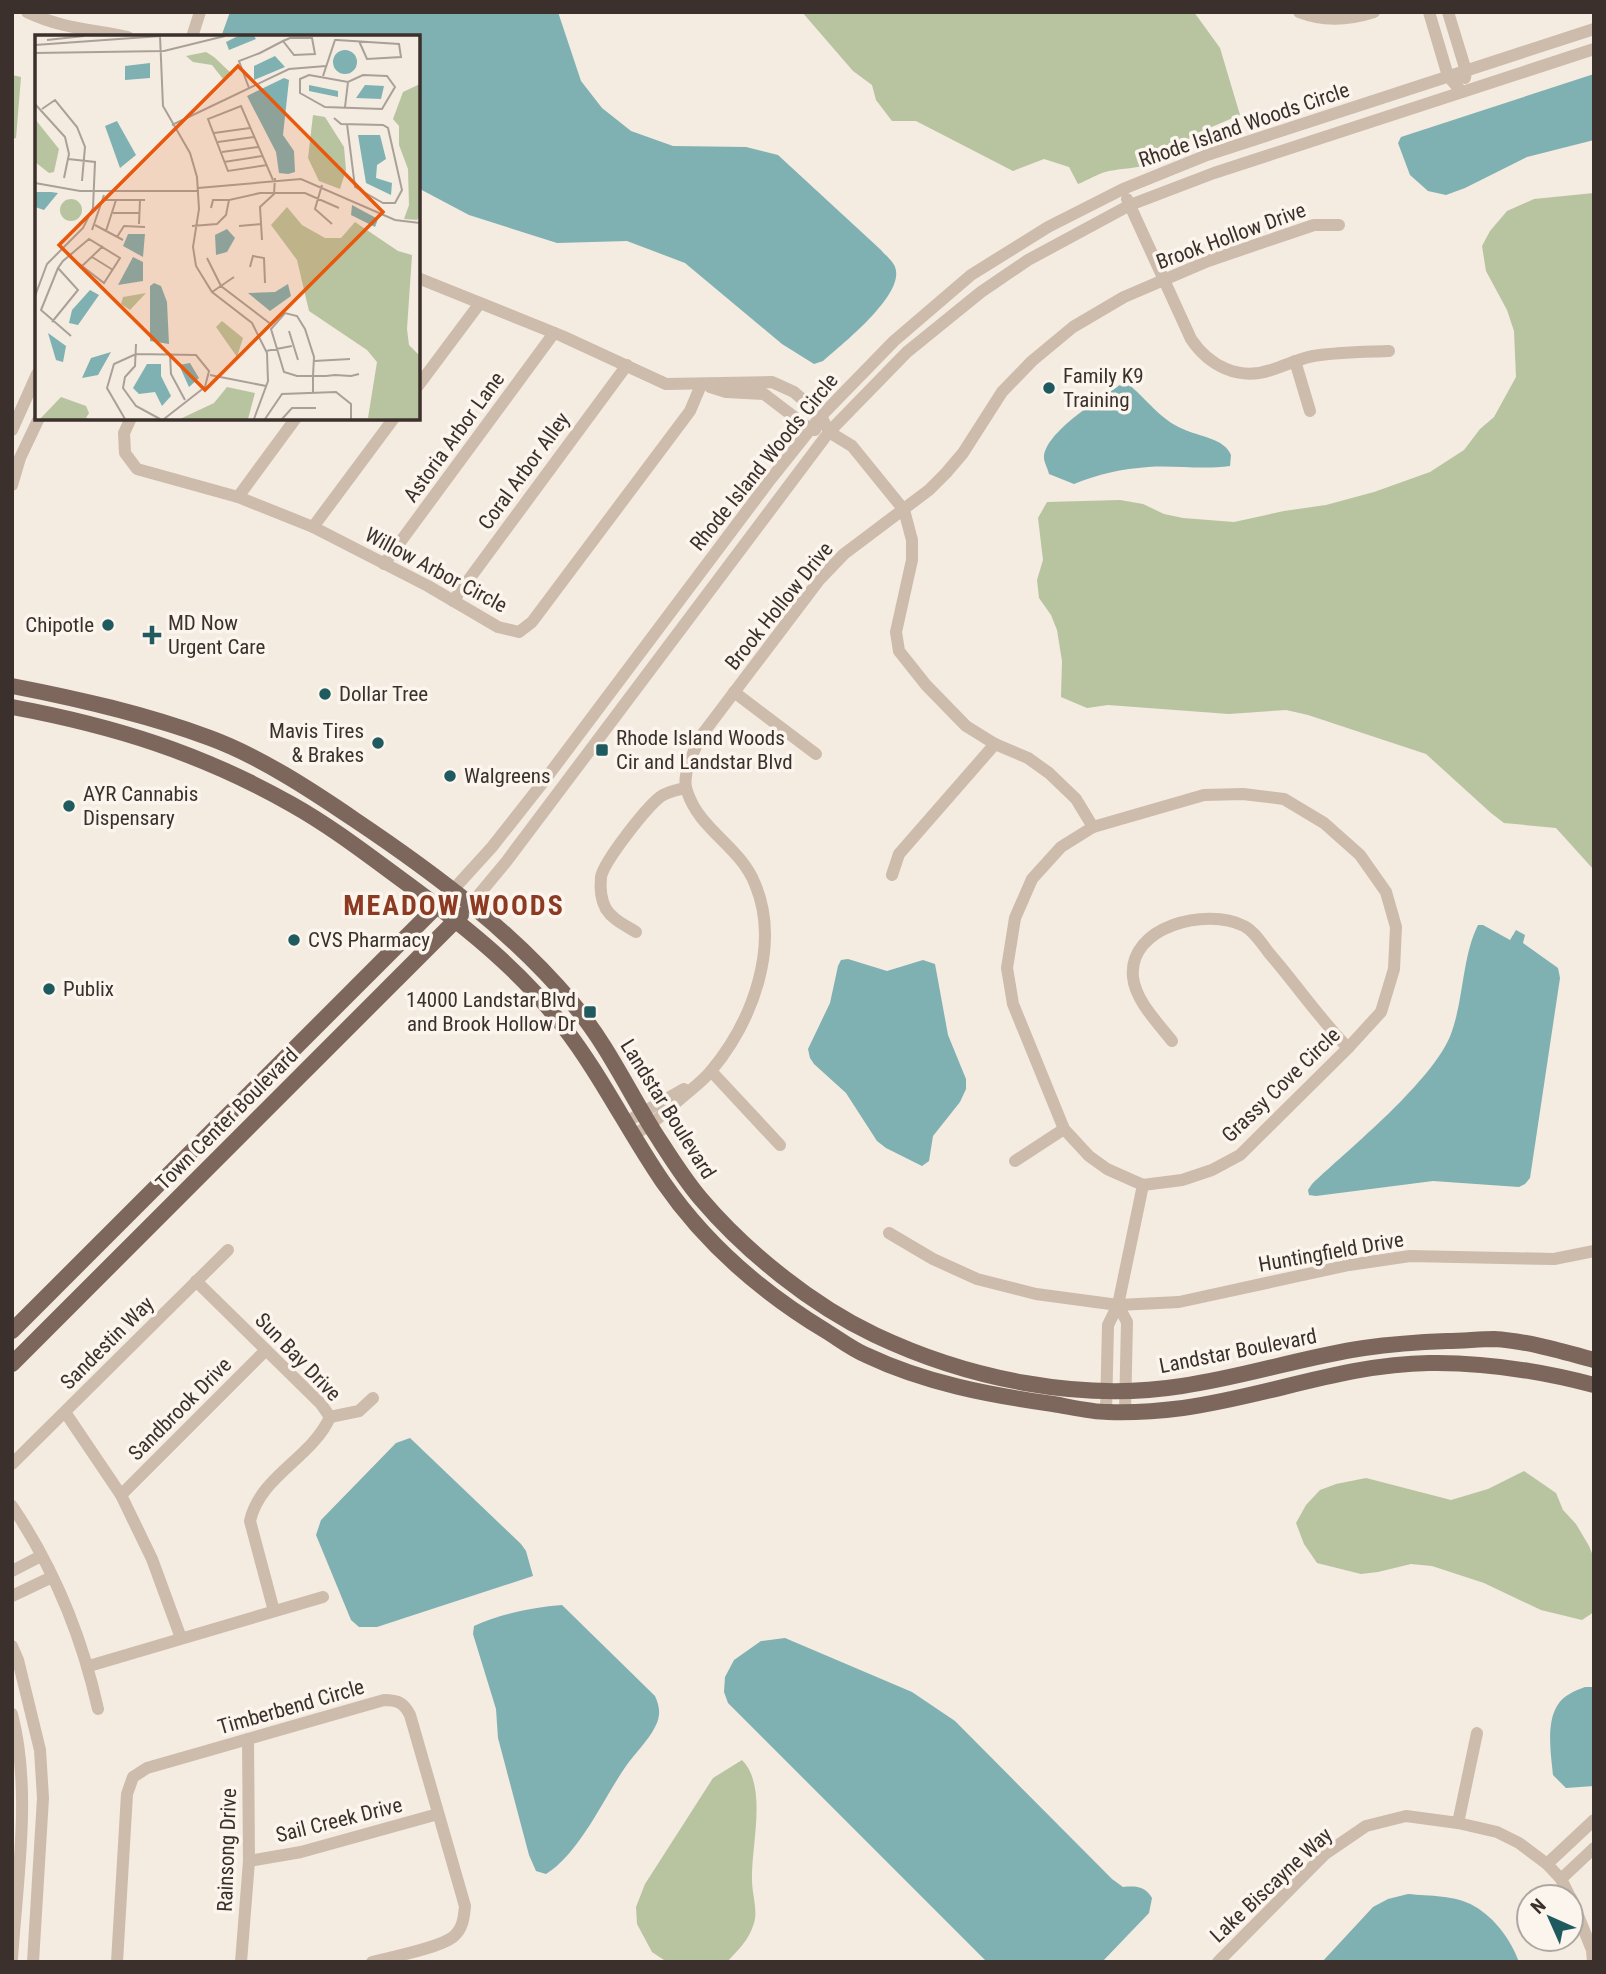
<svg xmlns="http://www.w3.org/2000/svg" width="1606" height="1974" font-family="'Roboto Condensed',sans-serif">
<rect width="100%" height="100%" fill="#f4ebe1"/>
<g fill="#b8c4a0">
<path d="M 802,12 L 1194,12 L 1220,48 L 1240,115 L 1190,136 C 1182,168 1135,166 1109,171 C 1099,173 1088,180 1078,184 L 1069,167 L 1044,159 L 1013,171 L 916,121 L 892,121 L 876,100 L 872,85 L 853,71 Z"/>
<polygon points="12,75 21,77 16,138 12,139"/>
<polygon points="1594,193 1594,870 1556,828 1504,823 1491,813 1426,754 1308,715 1286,710 1229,714 1108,705 1087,708 1061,697 1062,661 1057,630 1051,615 1039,598 1037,580 1043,560 1038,518 1047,502 1120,500 1143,504 1164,514 1183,518 1234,522 1284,511 1326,505 1374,492 1430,472 1464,450 1480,429 1494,417 1516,377 1514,331 1507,310 1486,271 1482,246 1490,231 1507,211 1534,199"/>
<polygon points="1524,1471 1556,1493 1563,1510 1576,1524 1589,1546 1594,1558 1594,1612 1582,1620 1541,1610 1484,1583 1432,1566 1411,1564 1378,1572 1361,1574 1317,1563 1304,1544 1296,1523 1306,1505 1320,1490 1336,1484 1366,1478 1451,1500 1488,1489"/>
<path d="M 742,1760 C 768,1786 751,1846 752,1880 C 752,1894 758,1910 754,1923 C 749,1940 739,1949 727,1962 L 667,1962 L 652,1952 L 637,1924 L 636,1907 L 645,1884 L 713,1778 Z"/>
</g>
<g fill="#7fb0b2">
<path d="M 230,12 L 558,12 L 581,81 L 602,108 L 631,131 L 673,146 L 746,147 L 778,155 L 881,250 C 885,255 893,261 895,267 C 906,294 841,345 823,361 L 814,364 L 782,344 L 685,263 L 627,241 L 557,243 L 469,215 L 418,188 L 418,37 L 221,37 Z"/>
<polygon points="1594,74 1594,140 1527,157 1465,188 1446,195 1428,191 1410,175 1398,143 1401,137"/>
<path d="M 1123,383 L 1127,383 C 1147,399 1159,419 1183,429 C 1200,437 1224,438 1231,455 L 1230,466 C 1202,470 1175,465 1148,467 C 1122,469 1098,474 1074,484 L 1049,474 C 1048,469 1044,462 1044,458 C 1044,432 1103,397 1123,383 Z"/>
<path d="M 1478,925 L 1483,925 L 1510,940 L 1516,930 L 1525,935 L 1523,943 L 1558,968 L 1560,978 L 1530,1178 L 1525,1184 L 1519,1187 L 1433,1181 L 1316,1196 L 1309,1195 L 1308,1190 L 1312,1184 C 1350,1148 1433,1081 1451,1034 C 1464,999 1462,957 1478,925 Z"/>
<polygon points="848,959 887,971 923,960 935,964 948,1035 966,1079 966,1089 960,1102 933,1136 929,1161 922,1166 886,1148 877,1141 846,1093 814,1064 810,1058 808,1049 830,1003 838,966 841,960"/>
<polygon points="410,1438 521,1544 526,1551 533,1576 377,1627 359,1627 351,1620 316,1535 321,1520 396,1443"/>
<path d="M 562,1605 L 655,1696 C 660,1707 661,1716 655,1727 C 648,1741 635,1753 626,1766 C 603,1799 580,1853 546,1874 L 536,1871 L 529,1855 L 498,1738 L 496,1709 L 473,1634 L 474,1626 C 501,1614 533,1607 562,1605 Z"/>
<path d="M 785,1638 L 912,1692 L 955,1721 L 1112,1879 L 1123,1887 C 1136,1886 1145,1886 1152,1898 L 1149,1913 L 1102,1962 L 987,1962 L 728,1703 L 724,1692 L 725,1677 L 734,1660 L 761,1641 Z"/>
<path d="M 1585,1687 L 1594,1687 L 1594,1786 L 1566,1788 L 1553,1775 C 1551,1755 1546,1724 1557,1706 C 1563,1695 1575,1691 1585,1687 Z"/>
<path d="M 1408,1894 C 1429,1896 1456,1895 1474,1906 C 1495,1918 1511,1940 1519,1962 L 1322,1962 L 1373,1907 L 1388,1899 Z"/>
</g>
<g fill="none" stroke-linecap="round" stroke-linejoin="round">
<g stroke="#cdbbac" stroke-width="12">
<path d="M 27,12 C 63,29 91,29 128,37"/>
<path d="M 1299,12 C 1324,22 1349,20 1374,12"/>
<polyline points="1429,12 1448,76 1462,92"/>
<polyline points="1448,12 1466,71 1465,78"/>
<polyline points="192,37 200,12"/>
<path d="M 1127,199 L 1191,339 C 1209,366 1239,381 1271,370 C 1285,366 1298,359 1313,356 C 1338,352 1364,352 1389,351"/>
<polyline points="418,278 562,336 666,384 772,382 794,392 821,416 829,432 852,446 904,510 912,540 912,560 896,632 899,651 926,685 966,726 995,744 1028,758 1049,773 1076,799 1093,827"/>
<polyline points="1295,361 1310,411"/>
<polyline points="418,386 480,303"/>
<polyline points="710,387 726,392 764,394 810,429 815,430"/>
<polyline points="131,418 124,433 125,453 137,469 238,497 313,527 428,586 498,627 519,632 532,622 690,411 701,385"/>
<polyline points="12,430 37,374"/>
<polyline points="12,485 20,458 39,418"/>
<polyline points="238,497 296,418"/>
<polyline points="313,527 394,418"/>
<polyline points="384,564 554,333"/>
<polyline points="453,601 627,365"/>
<polyline points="734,692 816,754"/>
<polygon points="1243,794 1284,799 1324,823 1360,855 1386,892 1396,927 1394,969 1381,1012 1348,1048 1240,1155 1212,1170 1182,1180 1143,1185 1107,1169 1089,1156 1064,1129 1013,1004 1007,968 1015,918 1032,879 1061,847 1093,827 1204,795"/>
<polyline points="892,875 899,854 995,744"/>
<polyline points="452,891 492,847 544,781 770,480 821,416 894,341 971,275 1048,227 1123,189 1207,155 1594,29"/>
<polyline points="471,904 506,862 829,432 907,352 981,292 1028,260 1130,205 1214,173 1594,49"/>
<path d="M 636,932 C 625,925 613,920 606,909 C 601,900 600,887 601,877 C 604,861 646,808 660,797 C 666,792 677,790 685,788"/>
<path d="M 1172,1041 C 1158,1023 1135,1000 1133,977 C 1128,926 1207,907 1244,926 C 1254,931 1262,944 1269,953 C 1296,984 1319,1018 1348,1048"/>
<polyline points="711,1071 780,1145"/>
<polyline points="626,1122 684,1089"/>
<path d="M 633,1135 C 651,1126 664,1113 679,1100 C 690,1090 702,1082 711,1071 C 752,1022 781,946 755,884 C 740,846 699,830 687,791 C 681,775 694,751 701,736 L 820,579 L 844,554 L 929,490 L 946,473 L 963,453 L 1002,392 L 1032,361 L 1073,327 L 1124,297 L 1208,261 L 1314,225 L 1339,225"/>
<polyline points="1015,1161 1064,1129"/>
<polyline points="889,1233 933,1259 977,1279 1036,1294 1118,1305 1179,1302 1349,1265 1410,1256 1554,1259 1594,1251"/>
<polyline points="196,1281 321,1404 330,1417"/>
<polyline points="1118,1305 1127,1322 1125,1412"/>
<polyline points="65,1412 121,1495 152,1559 181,1638"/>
<polyline points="1106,1412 1108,1325 1118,1305 1143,1185"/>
<polyline points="330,1417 359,1411 373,1398"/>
<polyline points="12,1464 228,1250"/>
<polyline points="121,1495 266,1350"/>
<path d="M 12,1506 C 54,1568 82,1637 98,1709"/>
<polyline points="12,1571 41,1556"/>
<polyline points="12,1596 52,1577"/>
<path d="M 274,1611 L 250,1521 C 260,1476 312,1458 330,1417"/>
<polyline points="12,1646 18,1660 40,1750 43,1798 33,1962"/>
<polyline points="89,1666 323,1597"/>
<path d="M 12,1714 C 32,1791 17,1880 12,1959"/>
<polyline points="1458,1823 1477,1733"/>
<polyline points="249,1861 301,1852 438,1814"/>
<polyline points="1547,1864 1594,1820"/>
<polyline points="1561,1879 1594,1848"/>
<polyline points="1571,1898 1592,1950 1593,1962"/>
<path d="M 117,1962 L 127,1794 L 133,1777 L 147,1768 L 384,1700 C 398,1700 404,1703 410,1715 L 465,1906 C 464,1917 463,1929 453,1937 C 439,1948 392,1957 372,1962"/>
<polyline points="241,1962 249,1861 248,1739"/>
<polyline points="1218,1962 1325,1854 1366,1826 1406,1816 1458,1823 1497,1832 1519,1843 1547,1864 1561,1879 1570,1897"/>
</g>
<g stroke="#7d675c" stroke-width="16">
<path d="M 12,686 C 79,699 145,714 210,738 C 259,756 311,790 355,820 C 434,873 512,931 574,1005 C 606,1043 627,1088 653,1130 C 668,1153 683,1178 701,1199 C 746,1252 812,1305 875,1335 C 968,1379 1080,1402 1182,1386 C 1244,1377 1303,1357 1364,1348 C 1392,1344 1420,1342 1447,1341 C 1463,1341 1479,1339 1494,1339 C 1527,1341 1561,1351 1594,1360"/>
<path d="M 12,707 C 114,726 201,753 291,804 C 334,828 373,859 413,888 C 467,928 522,972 563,1026 C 601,1075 628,1131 663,1182 C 705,1243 763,1293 826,1331 C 839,1339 852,1349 866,1355 C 925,1383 989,1395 1053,1404 C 1071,1407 1090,1412 1108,1412 C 1132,1413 1159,1411 1183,1408 C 1265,1397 1345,1364 1429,1363 C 1485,1362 1540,1371 1594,1385"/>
<polyline points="12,1331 443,900"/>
<polyline points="12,1364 461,915"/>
</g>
</g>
<g fill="#1f5a5e" stroke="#fbf5ee" stroke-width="2.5">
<circle cx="1049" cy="388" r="7"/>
<circle cx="108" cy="625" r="7"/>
<path d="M148.5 624.5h7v7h7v7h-7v7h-7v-7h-7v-7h7z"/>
<circle cx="325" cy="694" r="7"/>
<circle cx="378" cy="743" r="7"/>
<rect x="595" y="743" width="14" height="14" rx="3.5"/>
<circle cx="450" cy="776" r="7"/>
<circle cx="69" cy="806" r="7"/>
<circle cx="294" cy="940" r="7"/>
<circle cx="49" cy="989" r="7"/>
<rect x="583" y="1005" width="14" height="14" rx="3.5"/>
</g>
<g text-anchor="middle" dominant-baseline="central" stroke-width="7" stroke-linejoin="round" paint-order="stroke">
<g font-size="21" fill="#3b302b" stroke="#fbf5ee">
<text transform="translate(1244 125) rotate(-19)">Rhode Island Woods Circle</text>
<text transform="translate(1231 236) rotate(-20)">Brook Hollow Drive</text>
<text transform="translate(454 437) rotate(-54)">Astoria Arbor Lane</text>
<text transform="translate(764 462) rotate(-51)">Rhode Island Woods Circle</text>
<text transform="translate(524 471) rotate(-54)">Coral Arbor Alley</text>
<text transform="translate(436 570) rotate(28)">Willow Arbor Circle</text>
<text transform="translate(779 606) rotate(-51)">Brook Hollow Drive</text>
<text transform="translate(1281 1085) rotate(-44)">Grassy Cove Circle</text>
<text transform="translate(668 1109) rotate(58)">Landstar Boulevard</text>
<text transform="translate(227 1119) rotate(-45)">Town Center Boulevard</text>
<text transform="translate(1331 1252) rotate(-10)">Huntingfield Drive</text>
<text transform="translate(107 1343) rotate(-45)">Sandestin Way</text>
<text transform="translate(1238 1351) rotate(-11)">Landstar Boulevard</text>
<text transform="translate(298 1357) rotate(46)">Sun Bay Drive</text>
<text transform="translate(180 1409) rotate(-45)">Sandbrook Drive</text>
<text transform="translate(291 1707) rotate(-16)">Timberbend Circle</text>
<text transform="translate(339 1820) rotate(-14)">Sail Creek Drive</text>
<text transform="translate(227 1850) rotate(-88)">Rainsong Drive</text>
<text transform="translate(1271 1885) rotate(-43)">Lake Biscayne Way</text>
</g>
<g font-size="21" fill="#3b302b" stroke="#fbf5ee" text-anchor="start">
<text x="1063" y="376">Family K9<tspan x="1063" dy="24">Training</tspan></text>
<text x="168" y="623">MD Now<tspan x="168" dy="24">Urgent Care</tspan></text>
<text x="94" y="625" text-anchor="end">Chipotle</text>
<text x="339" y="694">Dollar Tree</text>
<text x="364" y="731" text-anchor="end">Mavis Tires<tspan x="364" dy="24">&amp; Brakes</tspan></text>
<text x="616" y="738">Rhode Island Woods<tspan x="616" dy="24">Cir and Landstar Blvd</tspan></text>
<text x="464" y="776">Walgreens</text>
<text x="83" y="794">AYR Cannabis<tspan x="83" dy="24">Dispensary</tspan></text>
<text x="308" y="940">CVS Pharmacy</text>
<text x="63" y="989">Publix</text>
<text x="576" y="1000" text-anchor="end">14000 Landstar Blvd<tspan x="576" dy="24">and Brook Hollow Dr</tspan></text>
</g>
<g font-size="28" font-weight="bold" letter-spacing="2" fill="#8c3b22" stroke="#fbf5ee">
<text x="454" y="905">MEADOW WOODS</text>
</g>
</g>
<g transform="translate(35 35)">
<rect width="385" height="385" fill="#f4ebe1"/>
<path d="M 171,17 L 179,22 L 198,40 L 188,44 L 177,30 L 158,27 L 151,21 ZM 385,49 L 385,181 L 382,185 L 369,184 L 374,170 L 373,134 L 364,110 L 364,91 L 358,84 L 368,57 ZM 278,80 L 290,82 L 309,112 L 311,135 L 305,154 L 284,146 L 273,123 ZM 0,84 L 24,114 L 19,137 L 14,138 L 0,127 ZM25 175a11 11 0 1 1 22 0a11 11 0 1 1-22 0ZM 252,172 L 267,190 L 290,203 L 306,203 L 320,187 L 363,216 L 377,220 L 372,294 L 374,310 L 385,321 L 385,384 L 333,383 L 342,327 L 332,315 L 274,276 L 262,225 L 236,190 ZM 111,258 L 95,275 L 86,269 L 88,262 ZM 187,286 L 208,303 L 202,322 L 181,292 ZM 192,352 L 220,358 L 213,384 L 145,384 L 179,368 ZM 26,362 L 51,371 L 54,378 L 51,383 L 56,384 L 5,384 Z" fill="#b8c4a0"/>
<path d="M 203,1 L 219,1 L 221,4 L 194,15 L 191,7 ZM298 27a12 12 0 1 1 24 0a12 12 0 1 1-24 0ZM 240,21 L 250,32 L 219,45 L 219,31 ZM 115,28 L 115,43 L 90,45 L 90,31 ZM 249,43 L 254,45 L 248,100 L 259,116 L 260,137 L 253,139 L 244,138 L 241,117 L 212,61 ZM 274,50 L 303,56 L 303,62 L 274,56 ZM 330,50 L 349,51 L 346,64 L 321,63 ZM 82,86 L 101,120 L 85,133 L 70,91 ZM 323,100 L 345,100 L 351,124 L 342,130 L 341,143 L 357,148 L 356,160 L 331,148 ZM 0,157 L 16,157 L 23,158 L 9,175 L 0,172 ZM 317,170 L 343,184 L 340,192 L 316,180 ZM 192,194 L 200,203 L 192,217 L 181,220 L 180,200 ZM 93,199 L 110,199 L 108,222 L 88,211 ZM 98,222 L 108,227 L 108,246 L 83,250 ZM 119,248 L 126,251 L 132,267 L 134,309 L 115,306 L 115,251 ZM 253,249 L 256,261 L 235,276 L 213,258 L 240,257 ZM 55,255 L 64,260 L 43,290 L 34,288 L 37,275 ZM 13,298 L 31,311 L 28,327 L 21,325 ZM 76,317 L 63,340 L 47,343 L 56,323 ZM 155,328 L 164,343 L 154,352 L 144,330 ZM 112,329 L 126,329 L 126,341 L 136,361 L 127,371 L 120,357 L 104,359 L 98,353 Z" fill="#7fb0b2"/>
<path fill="none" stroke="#aaa098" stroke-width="2" d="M 125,1 L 128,71 L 155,118 L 162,142 L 164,174 L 158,212 L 161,231 L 177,257 L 217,288 L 232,318 L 233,346 L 219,384M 12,5 L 49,1M 0,10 L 126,1M 0,18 L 129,16 L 190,1M 274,40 L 313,47 L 328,40 L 352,41 L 360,52 L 347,74 L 290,72 L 265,58 L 265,44 ZM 288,41 L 300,5 L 302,5 L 364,9 L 366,22 L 332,24 L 324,6M 214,53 L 204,26 L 225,18 L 248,6 L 255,3 L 277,3 L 280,19 L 259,20 L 248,6M 0,69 L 30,102 L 34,119 L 29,143M 310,72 L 313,47M 7,74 L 20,65 L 42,92 L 50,112 L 47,146M 299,83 L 306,89 L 348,90 L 353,93 L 367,155 L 360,168 L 348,168 L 320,152 L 312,89M 137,90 L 254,34 L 291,31M 179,98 L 215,93M 183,107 L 219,102M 187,117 L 223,112M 189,127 L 227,121M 232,130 L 193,136 L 173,84 L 206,71 L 238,145M 0,148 L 45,156 L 164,156M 287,150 L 280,174 L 297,189M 163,153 L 266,144 L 360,185 L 385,188M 68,165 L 110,165M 176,173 L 178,165 L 194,165M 78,178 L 105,178M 104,189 L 105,165M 60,190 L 88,205M 157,191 L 182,189 L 191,180 L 194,165 L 225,158 L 270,158 L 304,173M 204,191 L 226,189M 57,195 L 69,160M 71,196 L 81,165M 82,202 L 89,191 L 110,192M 227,205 L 225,172 L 239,159 L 240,143M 34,221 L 69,248 L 85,223 L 54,204 L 28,226 L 23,233 L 6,275 L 36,301M 57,222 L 78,235M 172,223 L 186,251 L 237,290M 215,232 L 218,221 L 229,223 L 230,248M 45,233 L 68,211M 177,257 L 199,242M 0,261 L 12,229 L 48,193 L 58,173 L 60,127 L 33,124M 17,287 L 43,255 L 23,233M 254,296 L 263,325M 101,309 L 100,331 L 90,342 L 88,353 L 101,371 L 125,384M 231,316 L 257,311M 135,319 L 136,339 L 150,365M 279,326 L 315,324M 175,340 L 231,351M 278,357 L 278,341 L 279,322 L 270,294 L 262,281 L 250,278 L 236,294 L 249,337 L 262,341 L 291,341 L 300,340 L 316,341 L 324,339M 90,384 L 72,353 L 79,329 L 101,319 L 161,320 L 174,336 L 170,352 L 129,384M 230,384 L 247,359 L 301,357 L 316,369 L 316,384M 247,384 L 257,373 L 281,373"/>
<path fill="#e8590c" fill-opacity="0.15" stroke="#e8590c" stroke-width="3.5" d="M 203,31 L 348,177 L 170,355 L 24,210 Z"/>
<rect width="385" height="385" fill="none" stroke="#3b302b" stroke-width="3.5"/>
</g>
<rect width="1606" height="1974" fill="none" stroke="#3b302b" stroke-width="28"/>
<g transform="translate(1550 1918) rotate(315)"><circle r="33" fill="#fbf5ee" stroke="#aea6a0" stroke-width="2"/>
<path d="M0-5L12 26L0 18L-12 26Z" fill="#1f5a5e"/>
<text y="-10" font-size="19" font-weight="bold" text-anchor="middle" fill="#3b302b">N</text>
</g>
</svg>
